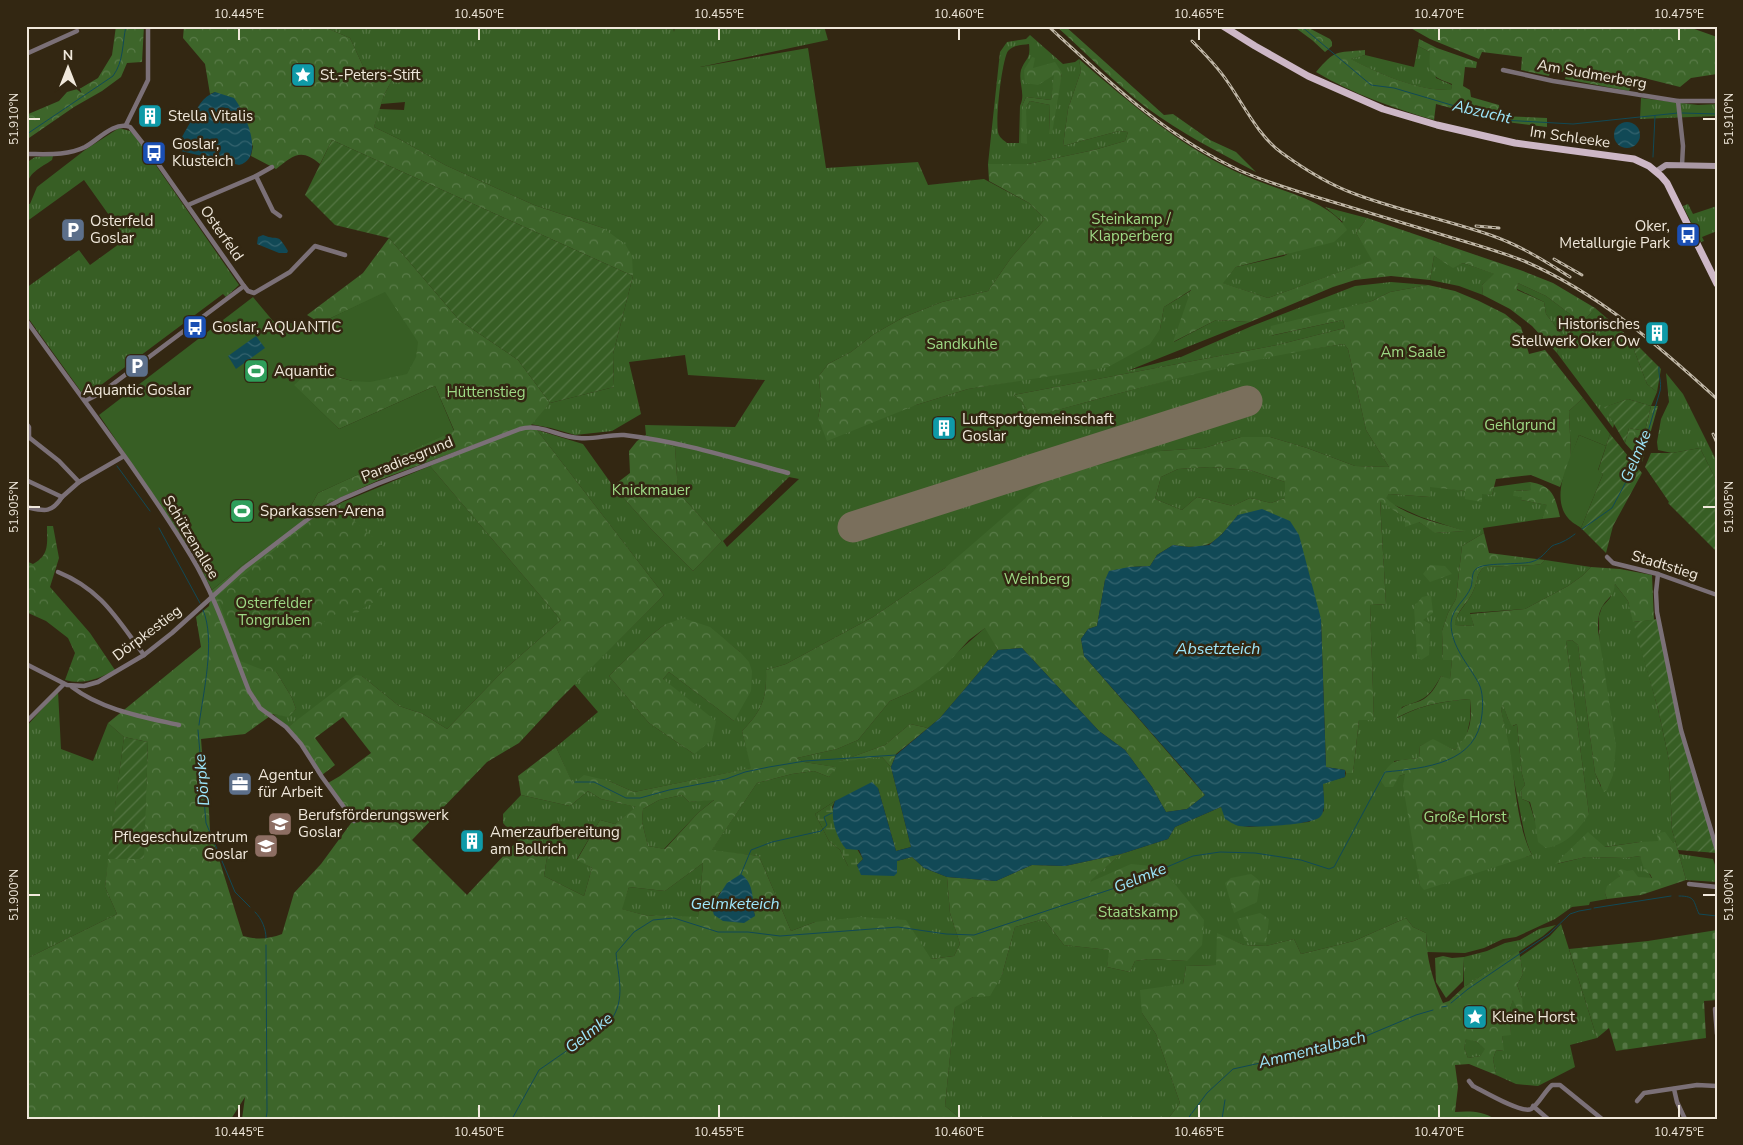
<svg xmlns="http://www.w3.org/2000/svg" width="1743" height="1145" font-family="'Nunito Sans',sans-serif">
<defs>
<pattern id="grass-tufts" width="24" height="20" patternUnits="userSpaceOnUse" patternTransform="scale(1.25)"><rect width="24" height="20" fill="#375e24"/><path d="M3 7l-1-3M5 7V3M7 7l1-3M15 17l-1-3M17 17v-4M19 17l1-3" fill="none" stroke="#547543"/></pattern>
<pattern id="forest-crowns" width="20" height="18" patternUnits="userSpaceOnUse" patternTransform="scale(1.25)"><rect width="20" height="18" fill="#3d652a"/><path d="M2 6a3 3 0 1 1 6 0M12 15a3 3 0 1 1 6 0" fill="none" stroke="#597b48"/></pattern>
<pattern id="wetland-marsh" width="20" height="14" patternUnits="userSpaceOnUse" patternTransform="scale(1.25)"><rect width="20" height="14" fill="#375e24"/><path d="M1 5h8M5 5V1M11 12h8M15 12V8" fill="none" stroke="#547543"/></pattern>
<pattern id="cemetery-stones" width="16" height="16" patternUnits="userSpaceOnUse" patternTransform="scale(1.25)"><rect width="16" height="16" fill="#375e24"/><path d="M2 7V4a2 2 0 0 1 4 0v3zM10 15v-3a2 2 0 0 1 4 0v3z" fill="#547543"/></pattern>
<pattern id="park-crowns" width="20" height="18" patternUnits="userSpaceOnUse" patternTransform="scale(1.25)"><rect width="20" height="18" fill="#375e24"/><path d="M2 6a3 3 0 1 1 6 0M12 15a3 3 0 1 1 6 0" fill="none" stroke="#547543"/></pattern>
<pattern id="garden-furrows" width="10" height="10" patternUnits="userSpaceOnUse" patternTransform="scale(1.25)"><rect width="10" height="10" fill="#375e24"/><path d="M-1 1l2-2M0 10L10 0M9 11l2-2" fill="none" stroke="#547543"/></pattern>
<pattern id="water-waves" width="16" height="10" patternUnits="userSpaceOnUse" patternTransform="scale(1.25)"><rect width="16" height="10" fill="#114956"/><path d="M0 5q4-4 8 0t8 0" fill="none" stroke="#34636e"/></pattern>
</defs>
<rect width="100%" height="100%" fill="#332712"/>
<g fill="url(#grass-tufts)" fill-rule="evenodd">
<path d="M 322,26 L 673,26 L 674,32 L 675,26 L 824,26 L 828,40 L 700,67 L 808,48 L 826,168 L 918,162 L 928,185 L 984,179 L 1029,203 L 1045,219 L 1011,258 L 988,291 L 942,302 L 904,317 L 874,334 L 851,352 L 828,364 L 819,376 L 821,403 L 818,418 L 916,405 L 968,389 L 1026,379 L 1160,329 L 1164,307 L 1192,290 L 1174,342 L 1216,320 L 1250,322 L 1127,371 L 1181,357 L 1252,326 L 1355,286 L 1391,282 L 1428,285 L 1390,292 L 1372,301 L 1343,309 L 1270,336 L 1343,320 L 1345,328 L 1277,345 L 1014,395 L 1022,402 L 1031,417 L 1221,366 L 1290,352 L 1344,344 L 1348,349 L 1366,430 L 1389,467 L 1355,466 L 1307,448 L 1270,437 L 1241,437 L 1204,448 L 1160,451 L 945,568 L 873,617 L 786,664 L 766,670 C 767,698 762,711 742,731 L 752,768 L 634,792 L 609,781 L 573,785 L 556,747 L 598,712 L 574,684 L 664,595 L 537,430 L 583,444 L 613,486 L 652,530 L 693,571 L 722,541 L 678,492 L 675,447 L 646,435 L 645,425 L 735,427 L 765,380 L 688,375 L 685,355 L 629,362 L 641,414 L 612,431 L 575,435 L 551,428 L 530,424 L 550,403 L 614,387 L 613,354 L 633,276 L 603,228 L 534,205 L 445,165 L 401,140 L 374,127 L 379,109 L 404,110 L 405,102 L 381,104 L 384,95 L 394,76 L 390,69 L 373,73 L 363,66 L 350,38 ZM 789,477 L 799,479 L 727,547 L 723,541 ZM 664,625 L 725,640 L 740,652 L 734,721 L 669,672 L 663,679 L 694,754 L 649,723 L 609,676 L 649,637 Z"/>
<path d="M 1030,35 L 1063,64 L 1075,62 L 1079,59 L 1081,71 L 1068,109 L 1063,146 L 1119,131 L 1128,132 L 1125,141 L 1094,150 L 1028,164 L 988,164 L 1000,52 L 1007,42 L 1026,39 ZM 1029,44 C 1031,60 1025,58 1021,70 C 1018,82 1026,94 1020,106 L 1019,143 L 1007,143 C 1005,141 1000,138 999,135 C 994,127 1002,59 1008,51 C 1013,45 1022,45 1029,44 ZM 1033,68 L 1062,73 L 1049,134 L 1050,105 L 1030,101 L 1026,107 L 1022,106 L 1026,97 L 1051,100 L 1055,74 L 1024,70 Z"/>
<path d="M 1418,46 L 1430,52 L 1436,78 L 1452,85 L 1451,90 C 1416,91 1381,74 1350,59 L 1365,55 L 1414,67 Z"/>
<polygon points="1641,98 1698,105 1717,104 1717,116 1640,119"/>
<polygon points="119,128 130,131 139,141 239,285 226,297 223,294 85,397 26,315 26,288 79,250 90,265 126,239 84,180 26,222 26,203 30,204 37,187 85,150"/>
<path d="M 53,156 L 52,160 C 42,167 25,174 28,188 L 26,190 L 26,171 L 29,161 L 35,157 Z"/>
<polygon points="1688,204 1693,214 1717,206 1717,231 1702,237 1704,241 1701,242 1683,206"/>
<polygon points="1325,207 1367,218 1356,233 1373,260 1268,298 1222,283 1236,267 1284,256 1343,222"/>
<polygon points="1434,256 1453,267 1463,263 1495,274 1482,285 1483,295 1459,286 1430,280"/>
<polygon points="1518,283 1546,296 1582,323 1595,308 1629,337 1647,384 1657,392 1651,406 1628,399 1605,407 1614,424 1613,428 1557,353 1562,335 1546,314 1544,302 1517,289"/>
<polygon points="1666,373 1683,394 1717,462 1717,482 1700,448 1672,453 1658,450 1657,442 1661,419 1669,402"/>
<polygon points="1583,398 1610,434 1606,446 1579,435 1571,458 1569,411"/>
<polygon points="430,466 561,620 504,670 447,729 423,714 399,706 362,676 288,727 273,714 288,716 296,709 292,698 268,658 306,522 343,502"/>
<polygon points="1211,467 1250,470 1285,482 1285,498 1271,503 1250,498 1233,506 1197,497 1182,510 1155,499 1161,477 1178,469"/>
<path d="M 1530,482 L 1532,490 L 1514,491 L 1523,497 L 1521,500 L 1548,505 L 1542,519 L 1483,528 L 1484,533 L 1462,546 L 1456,599 L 1448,613 L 1442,631 L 1443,659 L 1452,660 L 1450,680 L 1441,676 C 1429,698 1425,699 1402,707 L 1397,718 C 1425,704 1439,702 1470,699 L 1470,720 L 1466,738 L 1455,750 L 1433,740 L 1420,746 L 1419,758 L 1394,761 L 1399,776 L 1405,774 L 1420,885 L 1532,855 C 1525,841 1523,826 1520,811 C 1513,777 1508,743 1501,709 L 1503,704 L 1508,719 L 1513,726 L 1517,724 L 1522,774 L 1525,785 L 1521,790 L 1522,799 L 1529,802 L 1535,821 L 1589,814 L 1566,641 L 1572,640 L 1578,645 L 1595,773 L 1601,787 L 1599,616 L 1602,607 L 1610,598 L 1615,584 L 1628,601 L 1658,709 L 1669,760 L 1672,830 L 1676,843 L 1640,842 L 1604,847 L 1556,864 L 1586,857 L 1626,858 L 1640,856 L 1652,879 L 1620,876 L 1605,893 L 1607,899 L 1590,902 L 1589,905 L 1572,907 L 1555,919 L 1516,937 L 1503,939 L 1484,948 L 1465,953 L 1427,952 L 1426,933 L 1413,927 L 1406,918 L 1354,941 L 1301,954 L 1294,939 L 1266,946 L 1244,945 L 1217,934 L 1217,965 L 1186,966 L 1183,984 L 1142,1013 L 1156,1034 L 1180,1103 L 1168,1119 L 961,1119 L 945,1106 L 955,1006 L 973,997 L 1002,975 L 1015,927 L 1044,919 L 1064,945 L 1110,950 L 1107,967 L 1130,972 L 1135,961 L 1148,959 L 1187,961 L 1086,884 L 1121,854 L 1168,839 L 1175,827 L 1221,807 L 1237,825 L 1249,827 L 1309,822 L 1324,811 L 1323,783 L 1345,777 L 1346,773 L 1353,773 L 1359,720 L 1374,720 L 1370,605 L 1386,604 L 1380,500 L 1405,518 L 1419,522 L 1436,533 L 1464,531 L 1421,517 L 1392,504 L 1385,498 L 1389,494 L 1430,497 L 1430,486 L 1466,491 L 1482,502 L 1482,493 L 1492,495 L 1494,487 Z"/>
<path d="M 1545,560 L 1591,567 L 1582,576 L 1568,586 L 1525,609 L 1470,613 L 1474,626 L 1454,625 C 1457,610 1469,603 1474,589 C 1479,579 1475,576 1484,567 L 1534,565 L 1541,564 Z"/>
<polygon points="986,627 998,650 940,718 928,728 910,724 885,745 841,761 882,757 891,767 911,847 896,851 878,788 835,801 815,814 829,841 840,850 848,866 897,873 897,861 912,857 924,868 947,877 950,913 960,944 954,956 931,959 815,922 791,931 759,856 711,851 757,783 792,774 814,771 829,777 835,767 804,762 797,758 837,749 858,740 890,701 913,691"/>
<polygon points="58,691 61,749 93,761 108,723 124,737 105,887 117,914 26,959 26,727"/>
<polygon points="588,791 601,799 637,807 615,824 600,820 577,859 592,868 584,896 544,876 547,857 541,830 518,840 503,823 503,814 521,795 570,806"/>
<polygon points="682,795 689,802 715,799 698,813 664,849 648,846 642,822 643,809 659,800"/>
<polygon points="1679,854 1713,859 1717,871 1717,882 1686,880"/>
<polygon points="703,863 698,918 656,915 648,916 621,909 629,887 665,891"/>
<polygon points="1561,924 1597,1038 1570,1045 1575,1067 1538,1086 1516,1084 1496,1075 1493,1059 1496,1050 1503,1051 1502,1035 1511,1035 1510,1009 1513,999 1522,998 1517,985 1523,974 1520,957 1550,936"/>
<polygon points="1556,925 1543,936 1464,987 1464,957 1487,951 1505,943 1520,940 1539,929"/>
<polygon points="1466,1038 1477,1042 1486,1049 1480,1056 1468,1058 1464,1048"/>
</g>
<g fill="url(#forest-crowns)" fill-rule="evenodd">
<polygon points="116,26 144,26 142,62 127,63 121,77 102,91 74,107 29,138 26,132 26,115 59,101 67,92 81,88 98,78 112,55"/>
<path d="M 184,26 L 322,26 L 350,38 L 363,66 L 373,73 L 390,69 L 394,76 L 384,95 L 374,127 L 401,140 L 445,165 L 534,205 L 603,228 L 625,244 L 632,256 L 633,276 L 332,140 L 320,164 C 301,148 294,155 276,169 L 251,156 L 253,146 L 215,92 L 210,94 L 205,64 L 183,38 Z"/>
<path d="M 1056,26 L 1065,26 L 1164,115 L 1173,114 L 1210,140 L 1236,152 L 1256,172 C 1218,152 1181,133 1147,108 C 1116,84 1086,53 1056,26 Z"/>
<polygon points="1293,26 1305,26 1330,39 1332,42 1332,46 1325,52 1312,40"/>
<polygon points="1407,26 1686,26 1717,37 1717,74 1691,78 1680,87 1636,76 1629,91 1565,79 1567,73 1551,70 1549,76 1521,70 1522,57 1482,52 1479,59 1430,39"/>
<path d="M 1419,39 L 1437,48 L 1477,62 L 1476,68 L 1465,67 L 1463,86 L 1470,90 L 1471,97 L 1499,105 L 1500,116 L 1547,118 L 1547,127 L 1499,121 L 1436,104 L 1434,120 C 1393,108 1353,94 1316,72 C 1336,49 1335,53 1365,50 L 1365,55 L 1351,59 C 1380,74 1418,91 1451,90 L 1452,84 C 1432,77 1428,74 1430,52 L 1418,46 Z"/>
<polygon points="1032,57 1035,58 1033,68 1055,62 1062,73 1052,134 1049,134 1050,105 1030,101 1026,107 1027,144 1021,143 1022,106 1026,97 1051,100 1054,75 1038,85 1025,83 1024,70"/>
<path d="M 1079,59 C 1131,104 1184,150 1248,177 C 1277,190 1332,201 1347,230 L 1334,242 L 1236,267 L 1223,283 L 1268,298 L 1372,260 L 1356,233 L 1367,218 L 1523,271 L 1553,283 L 1595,308 L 1582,323 L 1546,296 L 1518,283 L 1517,290 L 1544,302 L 1546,314 L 1562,335 L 1557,353 L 1532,326 L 1510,309 L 1483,295 L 1482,285 L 1494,274 L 1463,263 L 1453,268 L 1434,256 L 1430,280 L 1391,276 L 1355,280 L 1333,287 L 1250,322 L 1216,320 L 1173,342 L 1191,290 L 1164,307 L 1160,329 L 1150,344 L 1108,367 L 968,389 L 916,405 L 827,441 L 818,418 L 821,403 L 819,376 L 828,364 L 851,352 L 874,334 L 904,317 L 942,302 L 988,291 L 1011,258 L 1045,219 L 1029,203 L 989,181 L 988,164 L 1028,164 L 1094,150 L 1125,141 L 1128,132 L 1119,131 L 1063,146 L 1068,109 L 1081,71 Z"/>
<path d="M 389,238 L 459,320 L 518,360 L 550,403 L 531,425 L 537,430 L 664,595 L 559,700 L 519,743 L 487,762 L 412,840 L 467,895 L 518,840 L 541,830 L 547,857 L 544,876 L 584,896 L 592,868 L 577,860 L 600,820 L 615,824 L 636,807 L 601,799 L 588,791 L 570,806 L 521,795 L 518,776 L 556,747 L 573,784 L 584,775 L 609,781 L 634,792 L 751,768 L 742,731 C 762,711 767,698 766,670 L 786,664 L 873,617 L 945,568 L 1051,476 L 1160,451 L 1204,448 L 1241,437 L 1270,437 L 1307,448 L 1355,466 L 1389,467 L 1366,430 L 1348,349 L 1344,344 C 1236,360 1136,389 1031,417 L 1022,402 L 1014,395 L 1277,345 L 1345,328 L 1343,320 L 1269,336 L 1271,326 L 1372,301 L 1390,292 L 1428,285 L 1455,291 L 1479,301 L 1505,314 L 1521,327 L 1529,354 L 1545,350 L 1583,398 L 1569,411 L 1571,458 L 1560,487 L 1531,475 L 1496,479 L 1492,495 L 1482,494 L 1482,502 L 1465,499 L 1465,491 L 1430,487 L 1430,497 L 1389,494 L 1386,498 C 1406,517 1440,523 1466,531 L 1435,533 L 1419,522 L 1405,527 L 1405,518 L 1380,501 L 1386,604 L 1370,605 L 1374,720 L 1359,720 L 1353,773 L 1346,773 L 1345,770 L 1326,767 L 1321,619 L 1238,515 C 1215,543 1211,551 1173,545 L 1157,555 L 1150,566 L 1129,567 L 1105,580 L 1097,626 L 1088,629 L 1081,639 L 1084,656 L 1205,795 L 1187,809 L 1166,812 L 1152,787 L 1125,750 L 1099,731 L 1022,648 L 998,650 L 985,628 L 969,640 L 942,669 L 913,691 L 890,701 L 858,740 L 837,749 L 797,758 L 804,762 L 836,767 L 829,777 L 814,771 L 792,774 L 757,783 L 712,850 L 759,856 L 791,931 L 815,922 L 860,917 L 906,920 L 931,959 L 954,956 L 960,944 L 950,913 L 947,877 L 996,881 L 1032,865 L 1065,866 L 1121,854 L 1088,883 L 1131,864 L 1161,867 L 1204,920 L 1202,945 L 1187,961 L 1148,959 L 1135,961 L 1130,972 L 1107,967 L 1109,950 L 1064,945 L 1044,919 L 1015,927 L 1002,975 L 990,996 L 973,997 L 955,1007 L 945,1106 L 961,1119 L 242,1119 L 245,1097 L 231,1119 L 26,1119 L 26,959 L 117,914 L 105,887 L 108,859 L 143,859 L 148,742 L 124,737 L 108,723 L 201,647 L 196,617 L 209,606 L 212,590 L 244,564 L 306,522 L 331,525 L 268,658 L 292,698 L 296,709 L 288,717 L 273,714 L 245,734 L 201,739 L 205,791 L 208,793 L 210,830 L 243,936 C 257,940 269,939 282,934 L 294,893 L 321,864 L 354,819 L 328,783 L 340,776 L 371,753 L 343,717 L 315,738 L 335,765 L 322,775 L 288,727 L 356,675 L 362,676 L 399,706 L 423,714 L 447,729 L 504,670 L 561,620 L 430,466 L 514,430 L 379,480 L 307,513 L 318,493 L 454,430 L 435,386 L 339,429 L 293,385 L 311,369 L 352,381 L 385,293 L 320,323 L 307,315 L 363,273 ZM 1211,467 L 1250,470 L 1285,482 L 1285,498 L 1271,503 L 1250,498 L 1233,506 L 1197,497 L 1182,510 L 1155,499 L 1161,477 L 1178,469 ZM 682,795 L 689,802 L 714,800 L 698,813 L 665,849 L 648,846 L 642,822 L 643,809 L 659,800 ZM 703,863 L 698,917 L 656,915 L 648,916 L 622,909 L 629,887 L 665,891 ZM 720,892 L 753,909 L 755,916 L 716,900 Z"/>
<polygon points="1651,406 1658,406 1642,462 1625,443 1629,428 1645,431"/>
<polygon points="646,435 675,447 678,492 722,541 693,571 652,530 613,486 630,473 629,451 637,441"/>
<path d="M 1530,482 C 1553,486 1555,496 1560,517 L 1542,519 L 1547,505 L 1521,500 L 1522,497 L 1513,496 L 1514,491 L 1531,490 Z"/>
<path d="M 1484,533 L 1489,553 L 1545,560 L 1541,564 L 1534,565 L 1484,567 C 1475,576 1479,579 1474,589 C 1469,603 1456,610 1455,625 L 1474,626 L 1470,614 L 1525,609 L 1568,586 L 1582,576 L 1591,567 L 1620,569 L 1652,575 L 1654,620 L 1633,622 L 1628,601 L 1615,584 C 1613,599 1606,598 1601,609 C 1598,615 1598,622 1598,630 L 1616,746 L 1613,775 L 1607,790 L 1604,792 L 1595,773 L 1578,645 L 1572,640 L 1566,641 L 1589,814 C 1577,832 1567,844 1546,848 L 1538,842 L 1535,821 L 1530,802 L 1522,799 L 1521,790 L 1525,785 L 1522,774 L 1517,724 L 1512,726 L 1508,719 L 1503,705 L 1501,709 C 1504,723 1507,736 1510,750 C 1515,782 1517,827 1532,855 L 1424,890 L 1420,885 L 1403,786 L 1405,774 L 1399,776 L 1393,787 L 1385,787 L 1380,779 C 1393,757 1396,761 1419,758 L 1420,746 L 1433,739 L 1455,750 C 1471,733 1472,722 1470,699 C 1438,702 1424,704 1396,718 C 1399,703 1414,705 1424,699 C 1433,693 1437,684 1441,676 L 1450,679 L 1452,660 L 1443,660 L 1442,631 L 1448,613 L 1456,599 L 1462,546 Z"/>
<polygon points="1430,565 1445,566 1452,574 1430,582 1423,574"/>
<polygon points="1431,595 1433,613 1423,620 1430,624 1429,655 1421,660 1417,655 1414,607 1422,597"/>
<polygon points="683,618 710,627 740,652 749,662 752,671 751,691 734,721 669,672 663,679 716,721 712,740 694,754 649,723 609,676 649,637 664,625"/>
<polygon points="910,724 928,728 896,754 891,767 882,757 838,762 885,745"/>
<polygon points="1588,832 1605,847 1640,842 1658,841 1657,833 1665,832 1673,843 1676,843 1686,880 1641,895 1607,899 1605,893 1607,886 1620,876 1617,872 1621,869 1627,871 1633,870 1638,877 1652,878 1650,874 1645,872 1640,856 1626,858 1586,857 1555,864"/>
<polygon points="1251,874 1260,881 1257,902 1234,913 1225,883 1231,878"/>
<polygon points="1260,913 1269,919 1266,943 1245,941 1237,919"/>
<path d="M 1406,918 L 1413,927 L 1426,933 C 1426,958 1433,981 1443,1003 L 1449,1001 L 1464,987 L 1519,951 L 1523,974 L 1517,985 L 1522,998 L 1523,1015 L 1520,1015 L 1513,1000 L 1510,1009 L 1511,1035 L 1502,1036 L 1504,1051 L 1496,1050 L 1493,1059 L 1496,1075 L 1469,1064 L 1455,1065 L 1458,1087 L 1455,1112 C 1470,1111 1482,1111 1495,1119 L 1168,1119 L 1180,1103 L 1156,1034 L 1142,1013 L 1140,990 L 1183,984 L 1186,966 L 1216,965 L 1217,933 L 1244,945 L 1266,946 L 1294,939 L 1301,954 L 1354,941 ZM 1466,1039 L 1477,1042 L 1485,1049 L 1480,1056 L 1468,1058 L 1464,1048 Z"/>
<polygon points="1443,956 1452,958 1464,957 1463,981 1446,998 1436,982 1435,958"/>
</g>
<polygon fill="url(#wetland-marsh)" points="835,801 832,807 863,859 857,865 861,875 848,866 840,850 829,841 815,814"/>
<polygon fill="url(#cemetery-stones)" points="1717,930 1717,1000 1704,1001 1706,1038 1616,1051 1609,1028 1597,1038 1569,949 1648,941"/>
<g fill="url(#park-crowns)">
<polygon points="338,507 383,546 387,576 378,599 357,613 341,611 323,622 314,643 301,660 282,672 266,671 240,661 217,596 306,525"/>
<path d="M 47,526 L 53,526 L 59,558 L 50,587 L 90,633 L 115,670 C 98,679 84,685 65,680 L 75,653 L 68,638 L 46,621 L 26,612 L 26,561 L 33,564 C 50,555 47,543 47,526 Z"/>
</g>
<g fill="url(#garden-furrows)">
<polygon points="332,140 633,276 613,354 614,387 550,403 518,360 459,320 389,238 335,225 305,195"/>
<polygon points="1629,337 1661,369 1657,392 1647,384"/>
<polygon points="1628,399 1651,406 1645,431 1629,428 1625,443 1604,407"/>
<polygon points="1610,434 1642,473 1613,526 1606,553 1581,528 1603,474 1598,471"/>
<polygon points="1700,448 1717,482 1717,552 1668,503 1669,502 1645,467 1651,453 1672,453"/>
<polygon points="1658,619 1681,730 1717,853 1678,850 1672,830 1669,760 1658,709 1633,622"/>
<polygon points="124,737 148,742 144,859 108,859"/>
</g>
<g fill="#375e24">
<polygon points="385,292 418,342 416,357 407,374 370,382 352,381 311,369 294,385 339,429 435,386 454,431 318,493 307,513 306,522 244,564 212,590 194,555 99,415 253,297 273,321 298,324 313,330 320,323"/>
<path d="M 1579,435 L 1606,446 L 1598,470 L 1603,474 L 1581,528 C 1577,525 1571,522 1568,518 C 1549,496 1571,458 1579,435 Z"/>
</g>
<g fill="url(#water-waves)">
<path d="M 215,92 L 234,98 C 245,112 266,158 239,165 L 181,151 L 178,148 C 181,136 187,129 192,119 C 197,108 202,97 215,92 Z"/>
<circle cx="1627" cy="135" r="13"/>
<path d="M 263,235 C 280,242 276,231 288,251 L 287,253 L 279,253 L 257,244 L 258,237 Z"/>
<polygon points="256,336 265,348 236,369 228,356"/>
<path d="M 1262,509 L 1290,521 L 1299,535 L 1321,619 L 1326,767 L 1345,770 L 1345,777 L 1323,784 C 1323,793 1327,810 1320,817 C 1312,825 1251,828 1239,826 C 1234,825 1229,821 1225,819 L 1221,807 L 1175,827 L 1168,839 L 1121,854 L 1065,866 L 1032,865 L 996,881 L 947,877 L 924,868 L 912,857 L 897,861 L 897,873 L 894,876 L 861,875 L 857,865 L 863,859 L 859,850 L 846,849 C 836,837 829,816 835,801 L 872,782 L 878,788 L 896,851 L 911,847 L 891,767 L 896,755 L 940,718 L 998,650 L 1022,648 L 1099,731 L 1125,750 L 1152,787 L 1166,812 L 1187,809 L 1205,795 L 1191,778 L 1084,656 L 1081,639 L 1088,629 L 1097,626 L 1105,580 L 1109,571 L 1129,567 L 1150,566 L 1157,555 L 1173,545 L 1189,547 L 1209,545 L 1222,534 L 1238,515 Z"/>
<path d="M 741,874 C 755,884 752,901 755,916 L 744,923 L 723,921 L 714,915 L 711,905 L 716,900 L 727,883 Z"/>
</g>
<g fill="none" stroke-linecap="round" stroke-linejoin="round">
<g stroke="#114956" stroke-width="1">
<polyline points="1301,26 1371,85 1394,88 1502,120 1573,124 1678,113"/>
<polyline points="1682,113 1717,114"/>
<path d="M 27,134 L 113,76 C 124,61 122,44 126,26"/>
<polyline points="1653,157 1655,116"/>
<polyline points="117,466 150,511"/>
<polyline points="159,528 200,603"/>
<path d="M 1582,529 L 1612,508 L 1642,452 L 1660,391 C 1662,382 1658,375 1659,367"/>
<path d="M 199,725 C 203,693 216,640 203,610"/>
<polyline points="198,730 206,823 235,892 250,907"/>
<polyline points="575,782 594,782 626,798 640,798 669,790 726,779 745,772 769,767 805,761 896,755"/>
<polyline points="741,874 751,850 772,842 821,831 827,825 824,817 832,813"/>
<path d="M 1679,896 C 1696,896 1693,901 1699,914 L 1717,916"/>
<polyline points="1594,908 1671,896"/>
<path d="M 255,912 C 262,919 266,929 266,938"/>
<polyline points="1451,1003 1468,989 1549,934 1570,914 1579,911 1591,909"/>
<polyline points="1442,1007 1447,1006"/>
<polyline points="1192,1113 1207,1093 1233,1069 1347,1044 1416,1015 1433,1010"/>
<polyline points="266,1119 267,1112 266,945"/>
<path d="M 512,1119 L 539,1070 L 611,1020 C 626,999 618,976 616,953 L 634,932 L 653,920 L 674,918 L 718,932 L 748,932 L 780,936 L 898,927 L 946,934 L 974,935 L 1124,885 L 1193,856 L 1220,852 L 1255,853 L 1301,860 L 1329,869 L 1334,867 L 1385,772 C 1425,768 1478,764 1482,714 C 1483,705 1483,692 1479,684 C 1468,663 1451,647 1451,623 C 1452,608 1466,600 1471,587 C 1473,581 1471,573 1476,569 C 1483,562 1519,565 1531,562 C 1542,559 1545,552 1552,546 C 1555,544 1559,544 1562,542 C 1567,540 1571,537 1575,534"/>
<polyline points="1188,1119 1191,1114"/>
<polyline points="1222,1119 1225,1100"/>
</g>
<polyline stroke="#7a6f5c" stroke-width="31" points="853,527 1247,401"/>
<g stroke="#7b7077" stroke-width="4.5">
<polyline points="26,54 77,31"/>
<polyline points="1503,70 1553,81 1678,101 1683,146 1682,165"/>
<polyline points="1678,101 1717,101"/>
<polyline points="126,125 148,80 148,26"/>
<path d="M 26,154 C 46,154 67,156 85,147 C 98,140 114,121 130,127 L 152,155 L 244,286 L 248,291 L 254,293 L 290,272 L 315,246 L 345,255"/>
<polyline points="256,176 273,211 280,216"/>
<polyline points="188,205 256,176 272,167"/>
<path d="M 26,320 C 81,398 141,474 191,556 C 216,597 231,646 249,691 L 260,708 L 286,727 L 301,744 L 322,777 L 354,821"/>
<polyline points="85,401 101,393 244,286"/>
<polyline points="26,423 29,427 29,437"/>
<polyline points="26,435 59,461 79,482"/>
<polyline points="26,480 62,497 79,482 124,456"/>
<path d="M 26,507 C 44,511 51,514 62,497"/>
<polyline points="1607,557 1613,563 1658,574 1717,595"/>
<path d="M 58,572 C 102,590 117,619 144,655"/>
<polyline points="1658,574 1656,592 1657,612 1681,730 1717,850"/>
<path d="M 26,664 L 67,685 L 84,686 L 98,682 L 144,655 L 172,633 L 244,568 L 316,513 L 342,499 L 377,484 L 520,429 C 541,423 558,437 579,438 C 594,440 609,434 624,435 C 683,442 732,458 788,473"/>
<path d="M 72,687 C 102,710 144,717 179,725"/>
<polyline points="26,722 64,684"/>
<polyline points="1689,884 1717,887"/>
<polyline points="1715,1009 1717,1034"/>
<path d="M 1469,1081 L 1473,1086 C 1483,1091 1522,1114 1531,1109 C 1539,1104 1544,1092 1552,1085 L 1560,1085 L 1602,1119"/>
<polyline points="1674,1089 1677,1102 1685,1119"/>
<polyline points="1637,1101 1644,1093 1697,1085 1717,1086"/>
<polyline points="1533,1106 1548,1119"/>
</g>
<polyline stroke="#a998a4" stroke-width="6" points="1657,171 1666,165 1717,166"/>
<polyline stroke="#cdb7c6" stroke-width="7" points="1223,26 1255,46 1308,76 1383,109 1437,125 1515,143 1634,159 1649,166 1661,176 1667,183 1717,284"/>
<defs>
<g id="rail">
<path d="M 1048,26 C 1108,81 1166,137 1241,171 C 1271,184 1302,193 1333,202 C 1373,214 1413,226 1453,238 C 1477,245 1501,252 1524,261 C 1598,293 1658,345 1717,399"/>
<path d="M 1192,41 C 1205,54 1217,66 1227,81 C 1244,105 1258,136 1282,153 C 1304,169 1330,185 1355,194 C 1400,211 1448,220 1493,236 C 1521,246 1545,261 1570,277"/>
<polyline points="1476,226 1499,228"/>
<polyline points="1554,259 1582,275"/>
<polyline points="1713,434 1717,443"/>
</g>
</defs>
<use href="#rail" stroke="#c0b7a7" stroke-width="3"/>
<use href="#rail" stroke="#332712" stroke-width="1" stroke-dasharray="4" stroke-linecap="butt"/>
</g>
<path fill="none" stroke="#f0e8db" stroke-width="2" d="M 239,28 L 239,40M 479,28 L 479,40M 719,28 L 719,40M 959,28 L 959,40M 1199,28 L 1199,40M 1439,28 L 1439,40M 1679,28 L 1679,40M 28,119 L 40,119M 1703,119 L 1716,119M 28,507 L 40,507M 1703,507 L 1716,507M 28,895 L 40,895M 1703,895 L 1716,895M 239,1105 L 239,1118M 479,1105 L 479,1118M 719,1105 L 719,1118M 959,1105 L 959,1118M 1199,1105 L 1199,1118M 1439,1105 L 1439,1118M 1679,1105 L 1679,1118"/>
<defs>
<symbol id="sight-square" viewBox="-11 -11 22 22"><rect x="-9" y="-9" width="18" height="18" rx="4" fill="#0f9aa8" stroke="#332712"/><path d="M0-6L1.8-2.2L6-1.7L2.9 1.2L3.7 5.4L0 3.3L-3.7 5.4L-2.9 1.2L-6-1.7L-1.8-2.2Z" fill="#fff"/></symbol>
<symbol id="building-square" viewBox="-11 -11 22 22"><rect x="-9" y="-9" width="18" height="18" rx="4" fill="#0f9aa8" stroke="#332712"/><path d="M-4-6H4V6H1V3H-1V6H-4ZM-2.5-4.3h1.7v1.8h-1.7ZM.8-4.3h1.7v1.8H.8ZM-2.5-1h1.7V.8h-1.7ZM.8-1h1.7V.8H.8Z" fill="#fff"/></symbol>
<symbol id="bus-square" viewBox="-11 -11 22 22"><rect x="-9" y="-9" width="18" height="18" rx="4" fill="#1a4fb4" stroke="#332712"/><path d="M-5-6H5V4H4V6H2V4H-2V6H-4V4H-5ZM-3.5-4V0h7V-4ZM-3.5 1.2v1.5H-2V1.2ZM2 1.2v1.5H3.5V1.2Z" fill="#fff"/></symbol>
<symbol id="parking-square" viewBox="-11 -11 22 22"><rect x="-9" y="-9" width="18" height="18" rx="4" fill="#5c6f8a" stroke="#332712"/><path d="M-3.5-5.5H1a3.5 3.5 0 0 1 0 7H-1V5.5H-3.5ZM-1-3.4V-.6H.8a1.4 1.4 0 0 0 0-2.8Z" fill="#fff"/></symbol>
<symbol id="stadium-square" viewBox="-11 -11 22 22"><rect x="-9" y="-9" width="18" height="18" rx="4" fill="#2e9e5b" stroke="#332712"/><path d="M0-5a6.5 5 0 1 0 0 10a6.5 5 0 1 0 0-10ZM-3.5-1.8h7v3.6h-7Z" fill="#fff"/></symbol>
<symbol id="office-square" viewBox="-11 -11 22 22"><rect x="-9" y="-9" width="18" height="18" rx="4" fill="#5c6f8a" stroke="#332712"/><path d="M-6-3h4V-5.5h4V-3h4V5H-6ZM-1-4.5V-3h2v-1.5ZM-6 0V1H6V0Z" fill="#fff"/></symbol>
<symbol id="university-square" viewBox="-11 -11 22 22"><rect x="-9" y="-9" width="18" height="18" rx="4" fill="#8d6e63" stroke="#332712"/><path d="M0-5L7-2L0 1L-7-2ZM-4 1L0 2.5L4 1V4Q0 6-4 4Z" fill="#fff"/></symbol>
</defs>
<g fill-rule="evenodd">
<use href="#sight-square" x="289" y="61" width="28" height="28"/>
<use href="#building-square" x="136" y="102" width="28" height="28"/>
<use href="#bus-square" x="140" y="139" width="28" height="28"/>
<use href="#parking-square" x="59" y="216" width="28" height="28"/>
<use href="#bus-square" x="1674" y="221" width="28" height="28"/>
<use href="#bus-square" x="181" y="313" width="28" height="28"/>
<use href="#building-square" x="1643" y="319" width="28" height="28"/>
<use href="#parking-square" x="123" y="352" width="28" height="28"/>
<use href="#stadium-square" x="242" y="357" width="28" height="28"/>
<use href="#building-square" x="930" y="414" width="28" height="28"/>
<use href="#stadium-square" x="228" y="497" width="28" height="28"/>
<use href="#office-square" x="226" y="770" width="28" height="28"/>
<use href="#university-square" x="266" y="810" width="28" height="28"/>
<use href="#building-square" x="458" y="827" width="28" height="28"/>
<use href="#university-square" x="252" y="832" width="28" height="28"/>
<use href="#sight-square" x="1461" y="1003" width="28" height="28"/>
</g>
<g text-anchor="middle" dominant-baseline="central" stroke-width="5" stroke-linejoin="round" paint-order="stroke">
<g font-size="15" fill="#f0e8db" stroke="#332712">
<text transform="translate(1592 74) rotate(10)">Am Sudmerberg</text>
<text transform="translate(1570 137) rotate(8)">Im Schleeke</text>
<text transform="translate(222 233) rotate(55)">Osterfeld</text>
<text transform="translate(407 459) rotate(-22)">Paradiesgrund</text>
<text transform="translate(191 537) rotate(59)">Schützenallee</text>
<text transform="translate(1665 565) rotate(17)">Stadtstieg</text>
<text transform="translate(147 633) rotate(-37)">Dörpkestieg</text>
</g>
<g font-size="15" fill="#f0e8db" stroke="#332712" text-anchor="start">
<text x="320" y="75">St.-Peters-Stift</text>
<text x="168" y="116">Stella Vitalis</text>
<text x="172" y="144">Goslar,<tspan x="172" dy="17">Klusteich</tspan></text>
<text x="90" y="221">Osterfeld<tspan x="90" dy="17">Goslar</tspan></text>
<text x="1670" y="226" text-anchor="end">Oker,<tspan x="1670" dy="17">Metallurgie Park</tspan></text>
<text x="1640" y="324" text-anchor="end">Historisches<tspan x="1640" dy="17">Stellwerk Oker Ow</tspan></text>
<text x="212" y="327">Goslar, AQUANTIC</text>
<text x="274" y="371">Aquantic</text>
<text x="137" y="390" text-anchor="middle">Aquantic Goslar</text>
<text x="962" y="419">Luftsportgemeinschaft<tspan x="962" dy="17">Goslar</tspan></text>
<text x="260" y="511">Sparkassen-Arena</text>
<text x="258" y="775">Agentur<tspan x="258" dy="17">für Arbeit</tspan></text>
<text x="298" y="815">Berufsförderungswerk<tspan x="298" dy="17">Goslar</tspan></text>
<text x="490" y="832">Amerzaufbereitung<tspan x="490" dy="17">am Bollrich</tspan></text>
<text x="248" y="837" text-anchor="end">Pflegeschulzentrum<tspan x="248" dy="17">Goslar</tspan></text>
<text x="1492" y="1017">Kleine Horst</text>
</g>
<g font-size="15" fill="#9eda85" stroke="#332712">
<text x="1131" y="219">Steinkamp /<tspan x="1131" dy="17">Klapperberg</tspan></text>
<text x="962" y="344">Sandkuhle</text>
<text x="1413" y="352">Am Saale</text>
<text x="486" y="392">Hüttenstieg</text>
<text x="1520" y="425">Gehlgrund</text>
<text x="651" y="490">Knickmauer</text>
<text x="1037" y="579">Weinberg</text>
<text x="274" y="603">Osterfelder<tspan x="274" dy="17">Tongruben</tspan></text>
<text x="1465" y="817">Große Horst</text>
<text x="1138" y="912">Staatskamp</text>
</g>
<g font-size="16" font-style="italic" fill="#9de6fb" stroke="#332712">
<text transform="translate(1482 112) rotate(13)">Abzucht</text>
<text transform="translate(1636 456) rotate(-67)">Gelmke</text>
<text x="1218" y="649">Absetzteich</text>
<text transform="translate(202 780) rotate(-95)">Dörpke</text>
<text transform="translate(1140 878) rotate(-22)">Gelmke</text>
<text x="735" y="904">Gelmketeich</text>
<text transform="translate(589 1033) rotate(-38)">Gelmke</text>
<text transform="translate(1312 1050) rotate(-14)">Ammentalbach</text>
</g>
</g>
<rect width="1743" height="1145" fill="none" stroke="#332712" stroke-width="55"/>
<g transform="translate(68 68)" stroke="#332712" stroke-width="4" paint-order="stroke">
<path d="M0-4L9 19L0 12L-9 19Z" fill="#f0e8db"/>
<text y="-8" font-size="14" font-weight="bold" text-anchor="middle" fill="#f0e8db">N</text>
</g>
<rect x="28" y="28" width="1688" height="1090" fill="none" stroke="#f0e8db" stroke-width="2"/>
<g font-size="12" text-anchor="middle" fill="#f0e8db">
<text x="239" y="18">10.445°E</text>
<text x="479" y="18">10.450°E</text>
<text x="719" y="18">10.455°E</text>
<text x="959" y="18">10.460°E</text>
<text x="1199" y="18">10.465°E</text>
<text x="1439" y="18">10.470°E</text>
<text x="1679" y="18">10.475°E</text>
<text transform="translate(14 119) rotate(-90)" y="4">51.910°N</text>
<text transform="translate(1729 119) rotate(-90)" y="4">51.910°N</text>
<text transform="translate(14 507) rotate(-90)" y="4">51.905°N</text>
<text transform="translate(1729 507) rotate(-90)" y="4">51.905°N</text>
<text transform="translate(14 895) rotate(-90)" y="4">51.900°N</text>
<text transform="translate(1729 895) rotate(-90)" y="4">51.900°N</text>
<text x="239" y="1136">10.445°E</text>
<text x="479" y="1136">10.450°E</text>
<text x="719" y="1136">10.455°E</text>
<text x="959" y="1136">10.460°E</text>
<text x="1199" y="1136">10.465°E</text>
<text x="1439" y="1136">10.470°E</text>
<text x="1679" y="1136">10.475°E</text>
</g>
</svg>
